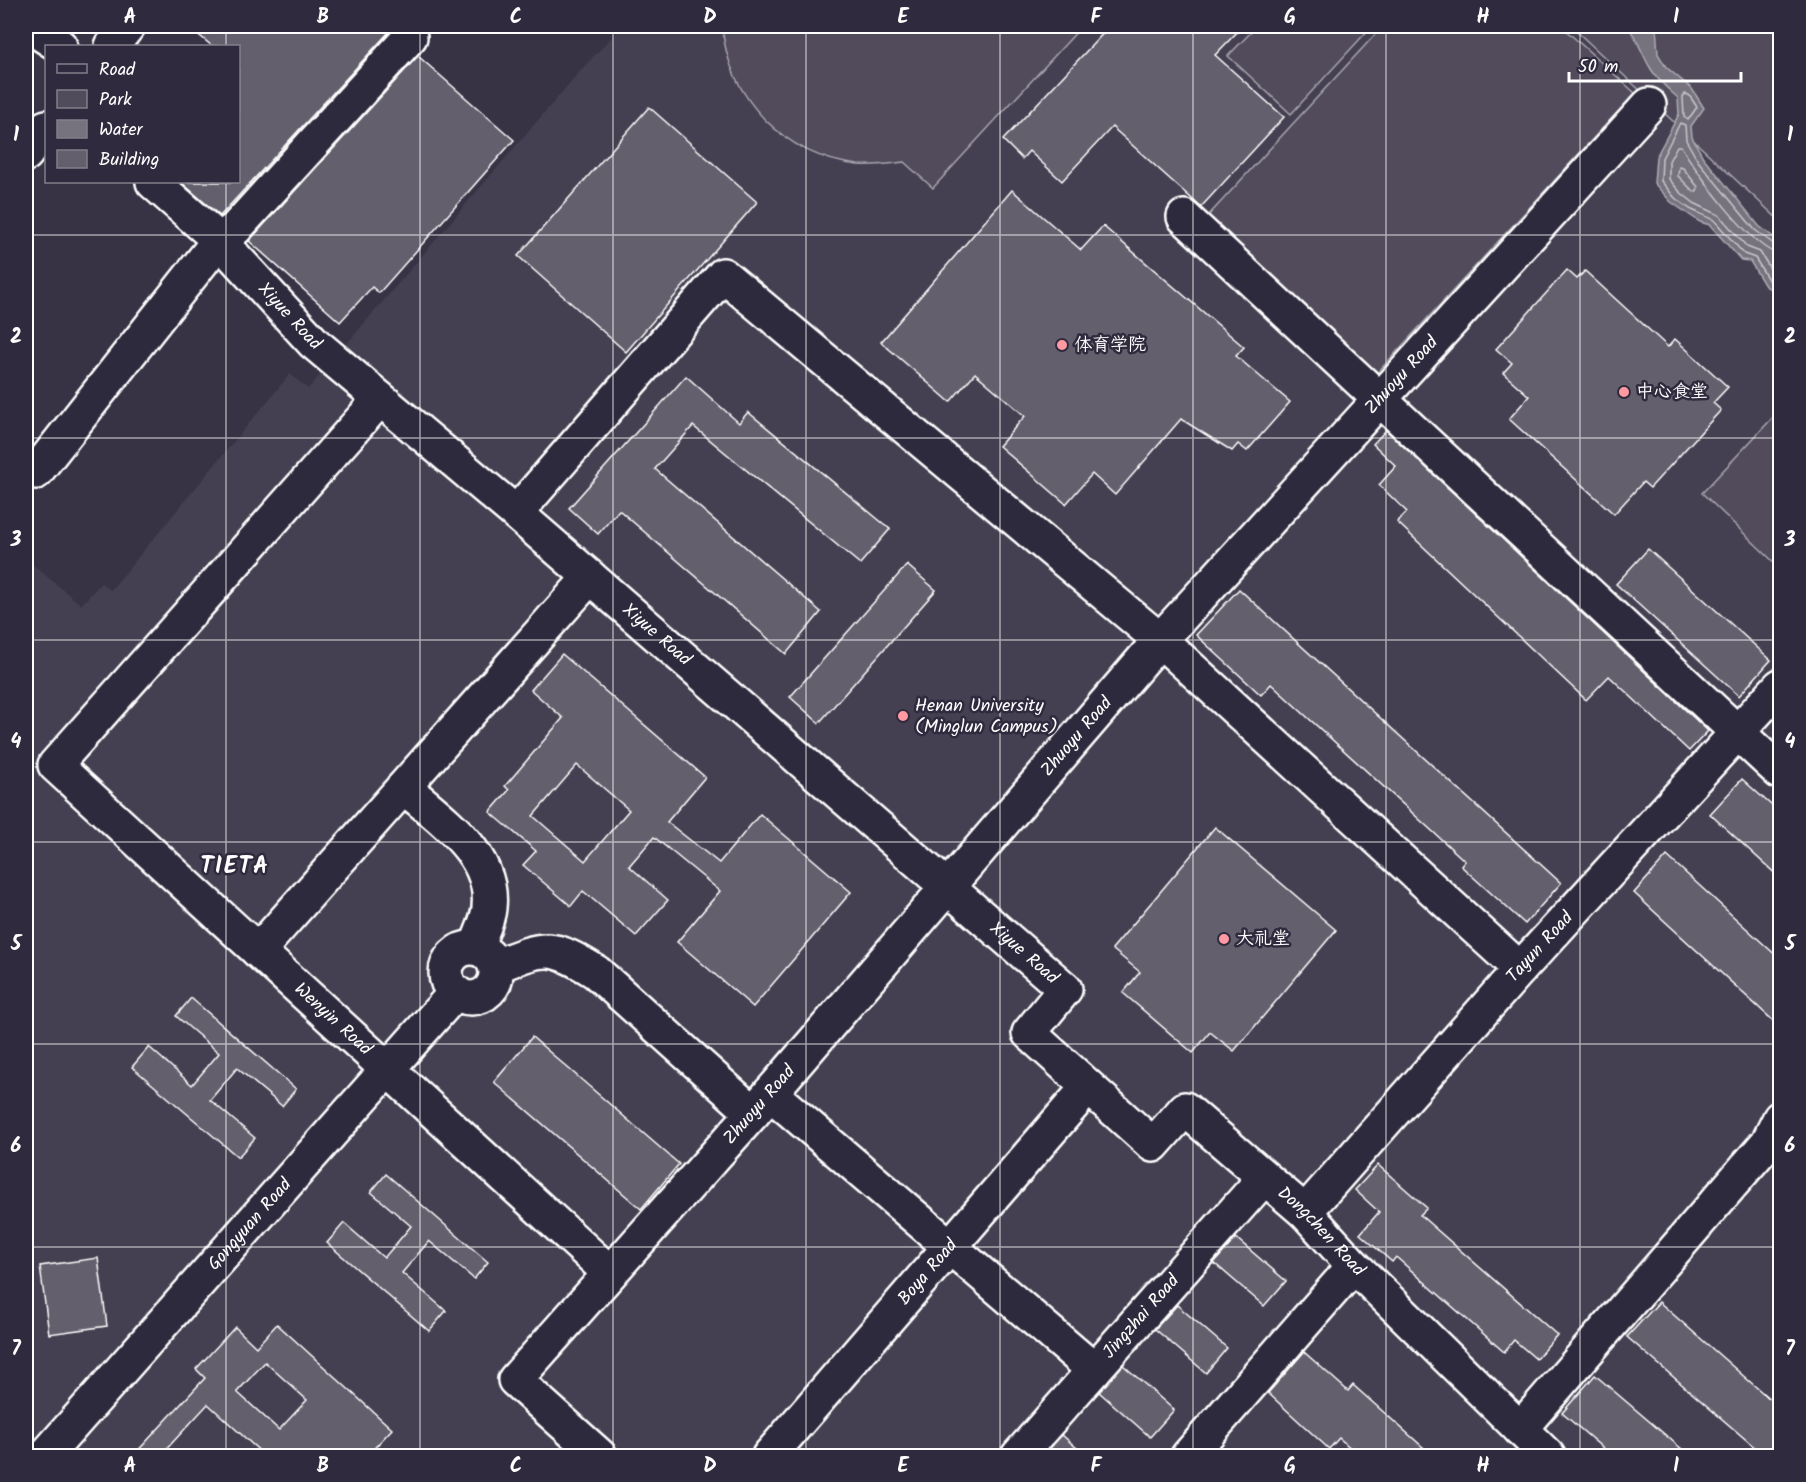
<svg xmlns="http://www.w3.org/2000/svg" width="1806" height="1482" font-family="Kalam,'LXGW WenKai TC',sans-serif">
<rect width="100%" height="100%" fill="#373345"/>
<filter id="ink" filterUnits="userSpaceOnUse"><feTurbulence type="fractalNoise" baseFrequency=".0167" numOctaves="2"/><feDisplacementMap in="SourceGraphic" scale="12" xChannelSelector="R" yChannelSelector="G"/><feConvolveMatrix kernelMatrix="1 2 1 2 8 2 1 2 1" color-interpolation-filters="sRGB"/></filter>
<g filter="url(#ink)">
<path fill="#444051" fill-rule="evenodd" d="M 622,26 L 1571,26 L 1780,221 L 1780,1456 L 26,1456 L 26,559 L 81,605 L 101,583 L 111,590 L 290,374 L 308,389 L 580,71 ZM 1215,827 L 1336,930 L 1234,1051 L 1210,1032 L 1193,1052 L 1123,993 L 1140,972 L 1112,948 Z"/>
<g fill="#514c5c" stroke="#a8a6ae" stroke-width="1.5">
<path d="M 722,26 L 1082,26 L 933,188 L 904,162 C 889,164 874,166 858,165 C 784,156 729,99 722,26 Z"/>
<polygon points="1257,26 1372,26 1291,114 1228,56"/>
<polygon points="1383,26 1561,26 1635,93 1377,373 1207,217"/>
<polygon points="1571,26 1780,26 1780,221"/>
<polygon points="1780,410 1780,568 1702,493"/>
</g>
<path fill="#76737f" stroke="#adabb2" stroke-width="1.5" d="M 1627,26 L 1656,26 L 1658,54 L 1666,67 L 1692,89 L 1704,108 L 1691,126 L 1692,137 L 1703,157 L 1759,226 L 1780,242 L 1780,294 L 1765,286 L 1750,261 L 1741,260 L 1710,225 L 1700,222 L 1671,202 L 1654,183 L 1656,157 L 1679,114 L 1678,98 C 1668,89 1658,81 1651,69 C 1642,55 1638,38 1627,26 Z"/>
<g fill="none" stroke-linecap="round" stroke-linejoin="round">
<g stroke="#c8c7cc" stroke-width="1.5">
<polygon points="1685,94 1689,95 1697,107 1688,120 1684,117 1683,97"/>
<polygon points="1679,167 1683,168 1698,187 1697,191 1694,192 1678,176"/>
<polyline points="1780,246 1775,245 1755,230 1698,161 1686,140 1685,125 1680,123 1662,158 1661,181 1675,198 1690,209 1714,220 1744,254 1755,258 1769,281 1780,287"/>
<path d="M 1780,254 C 1754,252 1694,169 1681,146 L 1677,146 L 1669,161 L 1669,179 L 1680,192 L 1694,203 L 1719,215 L 1747,247 L 1760,252 L 1774,275 L 1780,279"/>
</g>
</g>
<g fill="#635f6d" stroke="#fff" stroke-width="1.5" fill-rule="evenodd">
<polygon points="188,26 382,26 389,32 220,216 181,182 238,182 238,46 212,46"/>
<polygon points="1110,26 1243,26 1215,55 1284,117 1201,207 1112,127 1062,181 1029,151 1022,159 1003,140"/>
<polygon points="418,56 514,140 379,293 372,287 340,322 249,241"/>
<polygon points="649,107 757,202 626,352 518,256"/>
<polygon points="1012,190 1081,250 1103,226 1244,347 1236,356 1290,402 1247,451 1238,444 1232,451 1181,419 1115,495 1092,474 1066,504 999,446 1025,416 975,373 950,402 881,342"/>
<polygon points="1567,270 1577,279 1585,271 1668,347 1675,339 1728,387 1713,403 1721,410 1650,488 1643,482 1614,514 1509,419 1529,396 1503,373 1512,363 1496,349"/>
<polygon points="686,376 739,423 748,412 890,529 860,564 693,426 655,469 821,612 786,654 619,510 598,534 569,508"/>
<polygon points="1386,430 1708,731 1689,751 1609,676 1586,700 1397,522 1407,512 1379,485 1396,466 1373,444"/>
<polygon points="1648,549 1771,660 1739,696 1616,584"/>
<polygon points="907,565 936,590 819,723 790,697"/>
<polygon points="1239,589 1561,883 1525,924 1461,866 1465,861 1271,684 1261,695 1196,635"/>
<path d="M 562,654 L 705,777 L 667,822 L 719,863 L 760,814 L 851,892 L 753,1007 L 677,942 L 720,891 L 654,837 L 629,866 L 668,900 L 636,936 L 583,891 L 571,906 L 523,865 L 536,851 L 490,812 L 509,790 L 505,786 L 563,718 L 531,690 ZM 577,765 L 629,810 L 585,861 L 533,816 Z"/>
<polygon points="1742,779 1780,813 1780,878 1710,814"/>
<polygon points="1215,827 1336,930 1234,1051 1210,1032 1193,1053 1123,993 1140,972 1112,949"/>
<polygon points="1667,856 1780,959 1780,1027 1634,893"/>
<polygon points="191,998 296,1089 282,1106 237,1068 210,1100 255,1138 238,1157 132,1067 149,1047 192,1085 219,1053 176,1016"/>
<polygon points="532,1037 679,1164 641,1209 494,1082"/>
<polygon points="1378,1165 1427,1208 1420,1215 1557,1335 1536,1359 1514,1340 1504,1352 1396,1257 1392,1262 1360,1234 1379,1212 1355,1190"/>
<polygon points="386,1174 488,1262 474,1279 429,1241 402,1273 446,1311 429,1331 327,1243 344,1223 384,1258 411,1226 371,1192"/>
<polygon points="1236,1238 1286,1281 1264,1306 1214,1263"/>
<polygon points="98,1258 107,1326 49,1334 40,1266"/>
<polygon points="1659,1302 1780,1408 1780,1456 1765,1456 1627,1337"/>
<polygon points="1177,1305 1227,1348 1206,1373 1155,1329"/>
<path d="M 277,1324 L 392,1429 L 367,1456 L 265,1456 L 208,1404 L 160,1456 L 133,1456 L 205,1378 L 196,1369 L 235,1327 L 256,1347 ZM 265,1362 L 307,1400 L 279,1430 L 237,1392 Z"/>
<polygon points="1304,1352 1348,1391 1353,1385 1433,1456 1360,1456 1339,1438 1329,1449 1268,1393"/>
<polygon points="1123,1365 1174,1410 1150,1437 1099,1392"/>
<polygon points="1595,1375 1690,1456 1612,1456 1562,1413"/>
<polygon points="1062,1435 1086,1456 1043,1456"/>
</g>
<g fill="none" stroke-linecap="round" stroke-linejoin="round">
<defs>
<g id="minor">
<polyline points="29,26 60,46"/>
<polyline points="112,46 128,26"/>
<polyline points="26,154 46,127"/>
<path id="s1" d="M 153,182 L 219,240 L 314,343 L 516,513 L 1065,989 L 1029,1033 L 1153,1145 L 1185,1109 L 1305,1212 L 1354,1266 L 1548,1456"/>
<polyline points="1184,217 1780,772"/>
<path id="s2" d="M 380,399 L 55,765 L 610,1273"/>
<polyline points="36,472 219,240 235,229 410,37"/>
<polyline points="516,513 723,275 1160,640 1520,969"/>
<path d="M 404,787 C 440,819 495,854 489,908 C 488,921 480,935 476,947"/>
<circle cx="471" cy="973" r="25"/>
<polyline points="258,951 590,577"/>
<path d="M 496,966 C 544,947 550,943 596,972 L 753,1113"/>
<polyline points="770,1093 1094,1370"/>
<path id="s3" d="M 1305,1212 L 1520,969 L 1780,686"/>
<polyline points="1520,1429 1768,1142 1780,1118"/>
<path id="s4" d="M 45,1456 L 456,992"/>
<path id="s5" d="M 600,1456 L 515,1380 L 753,1113 L 1160,640 L 1649,105"/>
<path id="s6" d="M 769,1456 L 1088,1087"/>
<path id="s7" d="M 1018,1456 L 1264,1178"/>
<polyline points="1188,1456 1354,1266"/>
</g>
</defs>
<use href="#minor" stroke="#fff" stroke-width="38"/>
<use href="#minor" stroke="#2f2a3d" stroke-width="33"/>
</g>
</g>
<path fill="none" stroke="#fff" stroke-width="1.5" stroke-opacity="0.55" d="M 226,26 L 226,46M 420,26 L 420,1456M 613,26 L 613,1456M 806,26 L 806,1456M 1000,26 L 1000,1456M 1193,26 L 1193,1456M 1386,26 L 1386,1456M 1580,26 L 1580,1456M 226,182 L 226,1456M 26,235 L 1780,235M 26,438 L 1780,438M 26,640 L 1780,640M 26,842 L 1780,842M 26,1044 L 1780,1044M 26,1247 L 1780,1247"/>
<g fill="#ff9aa2" stroke="#2f2a3d" stroke-width="2">
<circle cx="1062" cy="345" r="6"/>
<circle cx="1624" cy="392" r="6"/>
<circle cx="903" cy="716" r="6"/>
<circle cx="1224" cy="939" r="6"/>
</g>
<g text-anchor="middle" dominant-baseline="central" stroke-width="5" stroke-linejoin="round" paint-order="stroke">
<g font-size="18" fill="#fff" stroke="#2f2a3d">
<text stroke="none"><textPath href="#s1" startOffset="192">Xiyue Road</textPath></text>
<text stroke="none"><textPath href="#s5" startOffset="1454">Zhuoyu Road</textPath></text>
<text stroke="none"><textPath href="#s1" startOffset="678">Xiyue Road</textPath></text>
<text stroke="none"><textPath href="#s5" startOffset="968">Zhuoyu Road</textPath></text>
<text stroke="none"><textPath href="#s3" startOffset="354">Tayun Road</textPath></text>
<text stroke="none"><textPath href="#s1" startOffset="1164">Xiyue Road</textPath></text>
<text stroke="none"><textPath href="#s2" startOffset="866">Wenyin Road</textPath></text>
<text stroke="none"><textPath href="#s5" startOffset="482">Zhuoyu Road</textPath></text>
<text stroke="none"><textPath href="#s4" startOffset="309">Gongyuan Road</textPath></text>
<text stroke="none"><textPath href="#s1" startOffset="1674">Dongchen Road</textPath></text>
<text stroke="none"><textPath href="#s6" startOffset="243">Boya Road</textPath></text>
<text stroke="none"><textPath href="#s7" startOffset="186">Jingzhai Road</textPath></text>
</g>
<g font-size="18" fill="#fff" stroke="#2f2a3d" text-anchor="start">
<text x="1074" y="345">体育学院</text>
<text x="1636" y="392">中心食堂</text>
<text x="915" y="706">Henan University<tspan x="915" dy="21">(Minglun Campus)</tspan></text>
<text x="1236" y="939">大礼堂</text>
</g>
<g font-size="24" font-weight="bold" letter-spacing="1.5" fill="#fff" stroke="#2f2a3d">
<text x="235" y="866">TIETA</text>
</g>
</g>
<rect width="1806" height="1482" fill="none" stroke="#2f2a3d" stroke-width="66"/>
<rect x="45" y="45" width="195" height="138" fill="#2f2a3d" stroke="#827f8b" stroke-width="1.5"/>
<rect x="57" y="64" width="30" height="9" fill="#2f2a3d" stroke="#827f8b" stroke-width="1.5"/>
<text x="99" y="75" font-size="18" fill="#ffffff">Road</text>
<rect x="57" y="90" width="30" height="18" fill="#514c5c" stroke="#827f8b" stroke-width="1.5"/>
<text x="99" y="105" font-size="18" fill="#ffffff">Park</text>
<rect x="57" y="120" width="30" height="18" fill="#76737f" stroke="#827f8b" stroke-width="1.5"/>
<text x="99" y="135" font-size="18" fill="#ffffff">Water</text>
<rect x="57" y="150" width="30" height="18" fill="#635f6d" stroke="#827f8b" stroke-width="1.5"/>
<text x="99" y="165" font-size="18" fill="#ffffff">Building</text>
<path d="M1569 72v9h172v-9" fill="none" stroke="#ffffff" stroke-width="3"/>
<text x="1578" y="72" font-size="18" fill="#ffffff" stroke="#2f2a3d" stroke-width="4.5" paint-order="stroke">50 m</text>
<rect x="33" y="33" width="1740" height="1416" fill="none" stroke="#fff" stroke-width="2"/>
<g font-size="20" text-anchor="middle" font-weight="bold" fill="#fff">
<text x="130" y="23">A</text>
<text x="323" y="23">B</text>
<text x="516" y="23">C</text>
<text x="710" y="23">D</text>
<text x="903" y="23">E</text>
<text x="1096" y="23">F</text>
<text x="1290" y="23">G</text>
<text x="1483" y="23">H</text>
<text x="1676" y="23">I</text>
<text x="16" y="141">1</text>
<text x="1790" y="141">1</text>
<text x="16" y="343">2</text>
<text x="1790" y="343">2</text>
<text x="16" y="546">3</text>
<text x="1790" y="546">3</text>
<text x="16" y="748">4</text>
<text x="1790" y="748">4</text>
<text x="16" y="950">5</text>
<text x="1790" y="950">5</text>
<text x="16" y="1152">6</text>
<text x="1790" y="1152">6</text>
<text x="16" y="1355">7</text>
<text x="1790" y="1355">7</text>
<text x="130" y="1472">A</text>
<text x="323" y="1472">B</text>
<text x="516" y="1472">C</text>
<text x="710" y="1472">D</text>
<text x="903" y="1472">E</text>
<text x="1096" y="1472">F</text>
<text x="1290" y="1472">G</text>
<text x="1483" y="1472">H</text>
<text x="1676" y="1472">I</text>
</g>
</svg>
